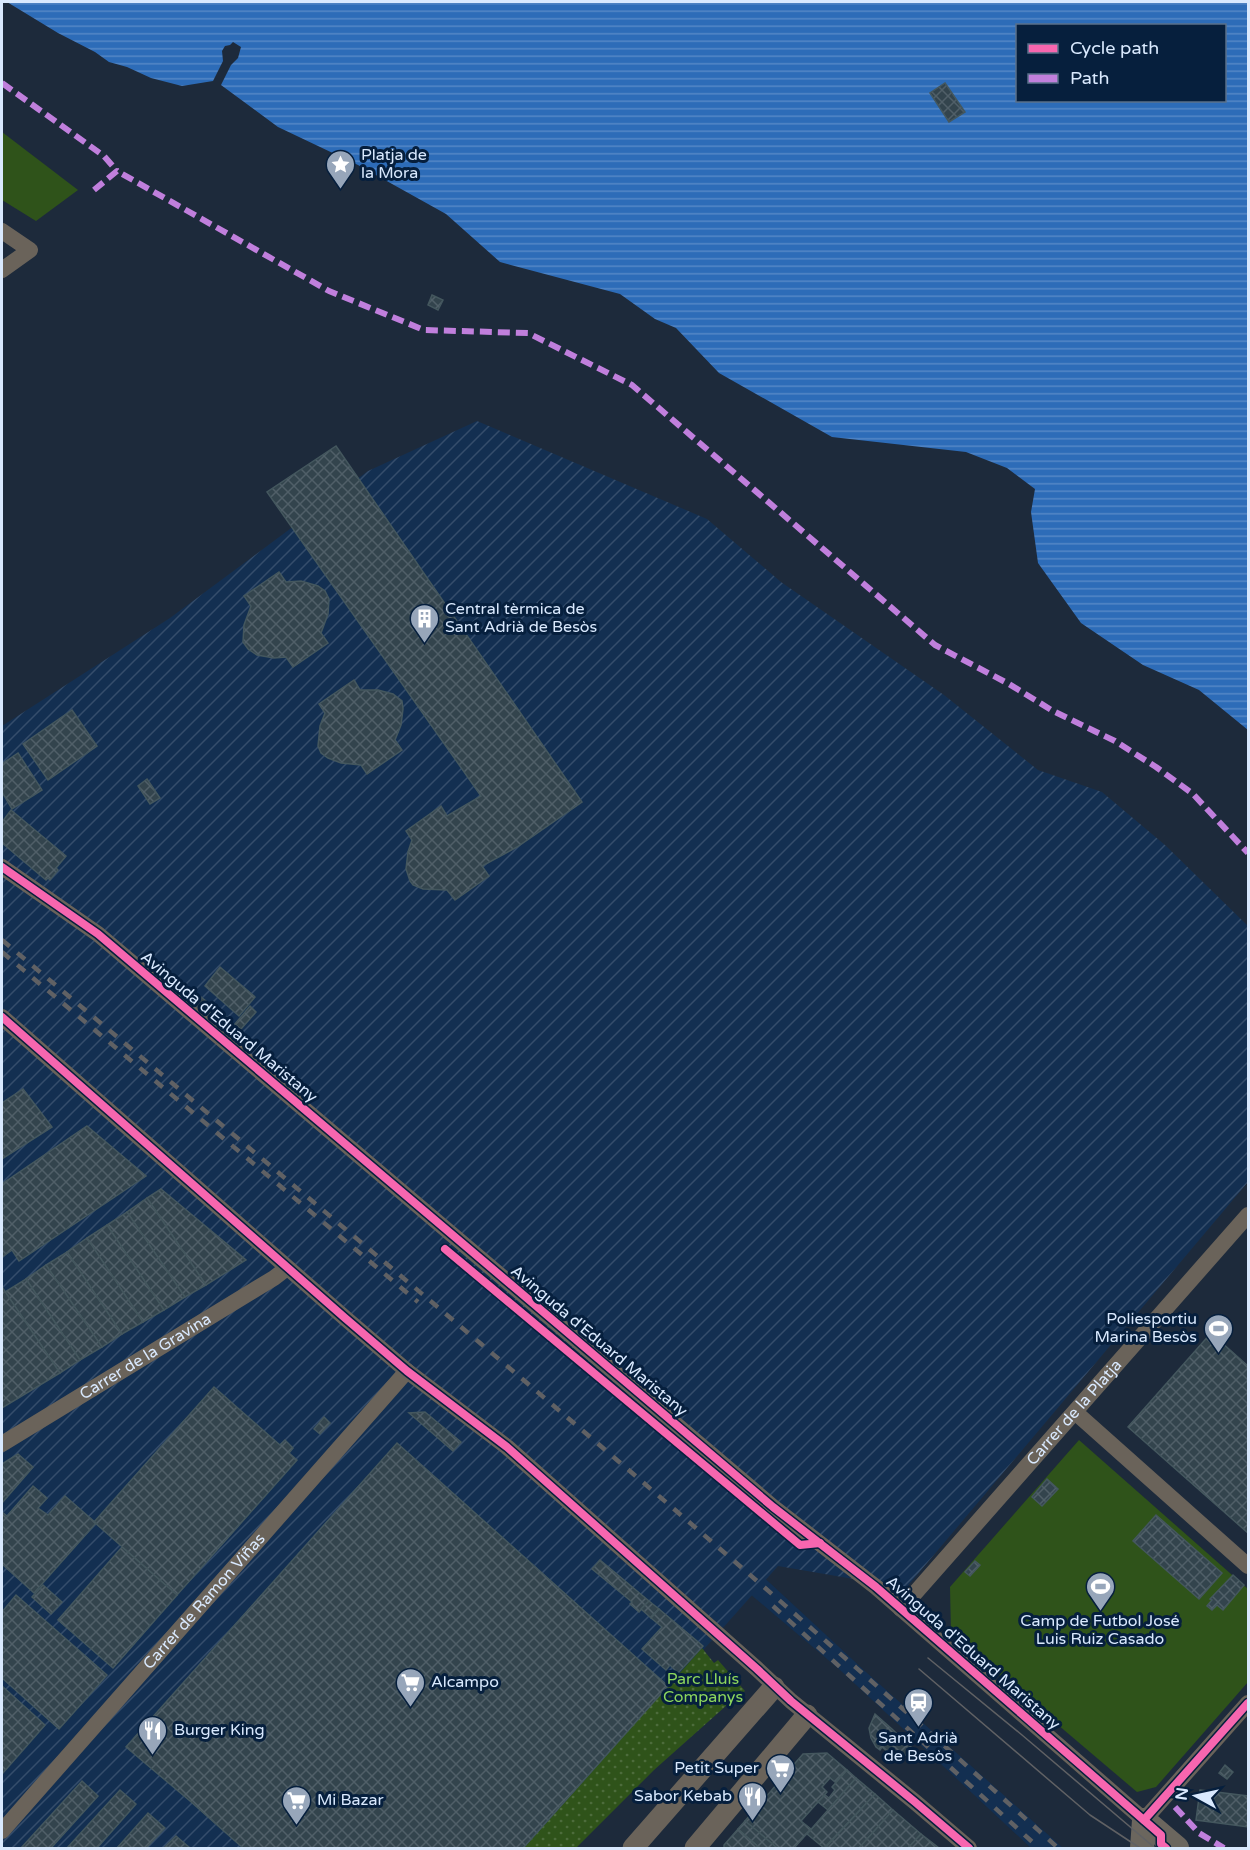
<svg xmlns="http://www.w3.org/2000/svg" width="1250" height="1850" font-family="'Varela Round',sans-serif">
<defs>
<pattern id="industrial-furrows" width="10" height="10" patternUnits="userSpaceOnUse" patternTransform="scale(1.5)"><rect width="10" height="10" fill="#132f51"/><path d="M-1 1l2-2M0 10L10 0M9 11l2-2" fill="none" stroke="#354d6b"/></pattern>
<pattern id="park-dots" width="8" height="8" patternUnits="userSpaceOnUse" patternTransform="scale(1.5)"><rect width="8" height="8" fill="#2f531a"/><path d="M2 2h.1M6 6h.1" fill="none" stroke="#4d6c3c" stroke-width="1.8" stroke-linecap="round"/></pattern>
<pattern id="water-rules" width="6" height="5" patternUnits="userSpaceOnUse" patternTransform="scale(1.5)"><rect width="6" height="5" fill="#2d6cb8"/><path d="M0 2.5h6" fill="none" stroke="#5588c6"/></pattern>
<pattern id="building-cross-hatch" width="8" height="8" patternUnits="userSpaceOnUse" patternTransform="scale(1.5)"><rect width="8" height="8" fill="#33444d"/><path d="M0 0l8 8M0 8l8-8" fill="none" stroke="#505f68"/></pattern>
</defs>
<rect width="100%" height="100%" fill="#1d2a3b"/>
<polygon fill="#132f51" points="2,928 546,1387 770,1583 866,1672 1063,1848 1031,1848 840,1670 531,1409"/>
<polygon fill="url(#industrial-furrows)" points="477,421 707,519 781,582 944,695 1038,770 1102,792 1165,845 1248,926 1248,1182 906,1588 778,1566 527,1848 2,1848 2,726 170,618 368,471"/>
<polygon fill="url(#park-dots)" points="702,1648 714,1663 718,1660 745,1691 736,1697 654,1770 576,1848 524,1848"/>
<g fill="#2f531a">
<polygon points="2,132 78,190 36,221 2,200"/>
<polygon points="1079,1440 1248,1589 1248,1682 1156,1787 1137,1792 951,1634 950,1587"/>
</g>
<path fill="url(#water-rules)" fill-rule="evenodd" d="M 7,2 L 1248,2 L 1248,730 L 1199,690 L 1143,665 L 1081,623 L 1038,563 L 1031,512 L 1035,489 L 1007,468 L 966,452 L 832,437 L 719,373 L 676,328 L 655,319 L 620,294 L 500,262 L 446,214 L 358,165 L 278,127 L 221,85 L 231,65 L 238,58 L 241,47 L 233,42 L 230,45 L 225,46 L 222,51 L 223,61 L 213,81 L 182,86 L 151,78 L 127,67 L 109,62 L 95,52 L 58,33 ZM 1018,26 L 1224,26 L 1224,100 L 1018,100 Z"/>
<g fill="url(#building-cross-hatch)" stroke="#44575e" stroke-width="1.5">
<polygon points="945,83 965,112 949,122 930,93"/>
<polygon points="432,295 443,300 438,310 428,305"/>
<polygon points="336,446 582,802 517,847 482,866 489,876 455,900 447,890 423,889 413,885 410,881 406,869 408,852 412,840 406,831 441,806 447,816 481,796 267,492"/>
<polygon points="279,572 286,582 301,581 318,586 325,591 329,599 328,614 321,633 328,643 293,667 286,657 274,658 257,655 248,649 243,642 244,625 251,606 244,596"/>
<polygon points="354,680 360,690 378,690 393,694 402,701 403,709 401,725 395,740 402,750 367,774 361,765 341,763 328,758 321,753 318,746 320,726 325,713 319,704"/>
<polygon points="72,710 97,746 48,780 23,744"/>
<polygon points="18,753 42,790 12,809 2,792 2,764"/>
<polygon points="147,779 160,798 150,804 138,786"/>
<polygon points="11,810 66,856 56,868 58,870 50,880 48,878 46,880 2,843 2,822"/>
<polygon points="220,967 255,997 239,1016 205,986"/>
<polygon points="201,997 226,1017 220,1026 195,1005"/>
<polygon points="250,1006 256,1012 241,1029 235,1024"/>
<polygon points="23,1089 52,1127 2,1159 2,1103"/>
<polygon points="87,1126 146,1176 19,1261 12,1250 2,1257 2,1184"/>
<polygon points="161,1189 173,1199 246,1260 206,1285 147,1198"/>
<polygon points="147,1198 206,1285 185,1297 127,1212"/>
<polygon points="127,1212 185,1297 164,1310 107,1225"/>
<polygon points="107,1225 164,1310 143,1322 87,1238"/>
<polygon points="87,1238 143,1322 122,1334 67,1252"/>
<polygon points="67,1252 122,1334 102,1347 46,1265"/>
<polygon points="46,1265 102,1347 80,1360 26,1279"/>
<polygon points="26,1279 80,1360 60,1373 5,1292"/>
<polygon points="2,1287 60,1373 2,1408"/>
<polygon points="1211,1333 1248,1366 1248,1533 1128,1427"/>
<polygon points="214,1387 280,1445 285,1440 293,1448 289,1453 297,1460 177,1595 94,1522"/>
<polygon points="425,1412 461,1442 453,1451 409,1413"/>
<polygon points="324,1417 330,1423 320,1434 314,1429"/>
<polygon points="397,1443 668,1686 523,1848 243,1848 190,1801 126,1747"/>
<polygon points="18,1454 33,1467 2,1503 2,1464"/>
<polygon points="1047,1479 1058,1489 1042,1506 1032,1497"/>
<polygon points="33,1486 47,1498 38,1508 48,1515 65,1496 96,1523 34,1593 2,1564 2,1512 7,1516"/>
<polygon points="1156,1515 1222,1573 1199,1599 1133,1541"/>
<polygon points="122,1547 177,1595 113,1668 58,1620"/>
<polygon points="600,1560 649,1601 639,1612 630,1604 632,1602 592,1569"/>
<polygon points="975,1561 980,1565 970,1576 965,1572"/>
<polygon points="1233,1575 1244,1585 1223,1610 1217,1605 1212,1610 1207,1606 1212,1600 1210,1599"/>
<polygon points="43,1585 62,1602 51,1614 32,1597"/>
<polygon points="16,1595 107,1675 59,1729 2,1678 2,1612"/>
<polygon points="649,1601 659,1609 651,1618 641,1609"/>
<polygon points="659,1609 703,1646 678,1673 670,1665 666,1670 642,1649 662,1627 651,1618"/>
<polygon points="2,1686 45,1725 2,1774"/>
<polygon points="913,1696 924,1707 916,1716 904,1706"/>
<polygon points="875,1714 892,1729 914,1750 906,1755 897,1756 889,1753 882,1747 880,1750 876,1747 871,1738 869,1728"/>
<polygon points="827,1753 847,1770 835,1782 830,1778 822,1787 827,1792 801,1821 811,1829 794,1848 777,1848 745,1821 803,1754"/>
<polygon points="1225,1765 1233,1772 1227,1779 1219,1773"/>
<polygon points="847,1770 856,1778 828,1810 818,1802 825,1795 829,1798 835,1790 832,1787"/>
<polygon points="856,1778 875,1794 824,1848 807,1834"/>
<polygon points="82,1781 98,1796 51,1848 21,1848"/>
<polygon points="120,1790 136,1804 97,1848 67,1848"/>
<polygon points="1200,1790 1248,1796 1248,1827 1196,1820"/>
<polygon points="875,1794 893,1810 860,1847 859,1848 825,1848"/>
<polygon points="893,1810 921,1834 908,1848 859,1848"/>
<polygon points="148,1813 165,1828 146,1848 117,1848"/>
<polygon points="745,1821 755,1829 777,1848 760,1848 738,1829"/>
<polygon points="738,1829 744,1835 760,1848 724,1848 724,1845"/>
<polygon points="921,1834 939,1848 908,1848"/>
<polygon points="176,1836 190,1848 164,1848"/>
</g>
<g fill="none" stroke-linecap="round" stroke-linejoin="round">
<g stroke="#6a635a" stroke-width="16">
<polyline points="2,231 30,250 2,270"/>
<polyline points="2,867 98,934 773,1507 876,1587 1144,1820 1248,1703"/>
<polyline points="2,1017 345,1318 407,1371 507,1447 757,1669 791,1701 915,1802 969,1848"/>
<polyline points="1075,1412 1248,1566"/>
<path id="s1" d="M 2,1444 L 274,1278 L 287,1268"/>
<path id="s2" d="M 901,1609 L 1248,1215"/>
<path id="s3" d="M 2,1831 L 407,1371"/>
</g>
<g stroke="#6a635a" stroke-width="21">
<polyline points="633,1848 774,1687"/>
<polyline points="695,1848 807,1715"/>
</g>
<g stroke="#6b665e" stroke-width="24">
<polyline points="1144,1820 1177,1848"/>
<polyline points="1142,1848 1144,1820"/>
</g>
<g stroke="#606164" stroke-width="1.5">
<polyline points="928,1658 1022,1735 1155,1848"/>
<polyline points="919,1669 1090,1815 1140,1848"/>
</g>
<g stroke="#606164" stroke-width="4.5" stroke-dasharray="10 10" stroke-linecap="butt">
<path d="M 2,940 C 357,1239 714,1536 1058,1848"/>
<polyline points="2,952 418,1302"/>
<polyline points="773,1606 1039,1848"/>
</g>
<g stroke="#c07fdc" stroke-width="6" stroke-dasharray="12 6" stroke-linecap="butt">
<polyline points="2,83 104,156 117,171"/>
<polyline points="94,190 117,171 329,291 424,330 528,333 632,385 935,645 1009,684 1053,711 1115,741 1156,767 1193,794 1248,853"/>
<polyline points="1175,1807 1199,1833 1224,1848"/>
</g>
<defs>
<g id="cycleway">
<polyline points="2,867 98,934 773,1507 876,1587 1161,1835 1161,1844 1166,1848"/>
<polyline points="2,1017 345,1318 407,1371 507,1447 757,1669 791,1701 915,1802 969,1848"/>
<polyline points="445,1249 800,1545 820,1543"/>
<polyline points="1144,1820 1248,1703"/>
</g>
</defs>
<use href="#cycleway" stroke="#061f3d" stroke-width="11"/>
<use href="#cycleway" stroke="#f766af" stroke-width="8"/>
</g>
<defs>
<symbol id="sight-pin" viewBox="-11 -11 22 30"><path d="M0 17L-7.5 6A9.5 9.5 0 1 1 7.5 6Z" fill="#97a6ba" stroke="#061f3d"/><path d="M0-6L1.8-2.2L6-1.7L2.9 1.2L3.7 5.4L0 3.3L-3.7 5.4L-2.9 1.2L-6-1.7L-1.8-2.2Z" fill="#fff"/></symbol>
<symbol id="building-pin" viewBox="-11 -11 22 30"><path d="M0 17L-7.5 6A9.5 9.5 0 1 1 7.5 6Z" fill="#97a6ba" stroke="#061f3d"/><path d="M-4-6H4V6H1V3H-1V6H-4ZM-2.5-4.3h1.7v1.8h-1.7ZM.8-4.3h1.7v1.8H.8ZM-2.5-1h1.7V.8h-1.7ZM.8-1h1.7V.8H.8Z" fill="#fff"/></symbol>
<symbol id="stadium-pin" viewBox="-11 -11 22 30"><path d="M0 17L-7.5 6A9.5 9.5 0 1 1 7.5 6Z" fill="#97a6ba" stroke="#061f3d"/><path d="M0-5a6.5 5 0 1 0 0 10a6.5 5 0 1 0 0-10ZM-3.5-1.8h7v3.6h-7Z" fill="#fff"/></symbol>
<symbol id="supermarket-pin" viewBox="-11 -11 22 30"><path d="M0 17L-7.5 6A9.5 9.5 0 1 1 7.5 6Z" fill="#97a6ba" stroke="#061f3d"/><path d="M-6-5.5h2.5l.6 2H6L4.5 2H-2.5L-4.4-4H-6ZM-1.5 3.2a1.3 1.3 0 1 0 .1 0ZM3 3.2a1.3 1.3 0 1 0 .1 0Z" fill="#fff"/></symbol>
<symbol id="station-pin" viewBox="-11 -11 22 30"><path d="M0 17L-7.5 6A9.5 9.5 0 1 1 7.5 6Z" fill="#97a6ba" stroke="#061f3d"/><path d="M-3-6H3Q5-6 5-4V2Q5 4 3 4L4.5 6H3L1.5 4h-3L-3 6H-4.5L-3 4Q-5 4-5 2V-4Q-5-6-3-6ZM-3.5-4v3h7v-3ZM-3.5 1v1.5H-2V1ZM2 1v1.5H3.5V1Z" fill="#fff"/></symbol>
<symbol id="restaurant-pin" viewBox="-11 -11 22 30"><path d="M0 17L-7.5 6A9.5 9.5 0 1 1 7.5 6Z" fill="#97a6ba" stroke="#061f3d"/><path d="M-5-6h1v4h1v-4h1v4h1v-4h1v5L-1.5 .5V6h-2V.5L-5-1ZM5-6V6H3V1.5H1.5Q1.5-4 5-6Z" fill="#fff"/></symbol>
</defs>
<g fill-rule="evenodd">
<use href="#sight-pin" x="324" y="148" width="33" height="45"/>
<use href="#building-pin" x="408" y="602" width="33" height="45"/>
<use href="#stadium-pin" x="1202" y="1312" width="33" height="45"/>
<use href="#stadium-pin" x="1084" y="1570" width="33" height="45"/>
<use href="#supermarket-pin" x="394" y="1666" width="33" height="45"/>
<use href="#station-pin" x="902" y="1686" width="33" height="45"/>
<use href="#restaurant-pin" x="136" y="1714" width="33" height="45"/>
<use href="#supermarket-pin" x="764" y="1752" width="33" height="45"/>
<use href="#restaurant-pin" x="736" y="1780" width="33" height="45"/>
<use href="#supermarket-pin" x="280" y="1784" width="33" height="45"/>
</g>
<g text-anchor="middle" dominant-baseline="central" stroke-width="6" stroke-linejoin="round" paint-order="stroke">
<g font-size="16" fill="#d9e9fe" stroke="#061f3d" text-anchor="start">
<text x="361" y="155">Platja de<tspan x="361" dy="18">la Mora</tspan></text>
<text x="445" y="609">Central tèrmica de<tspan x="445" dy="18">Sant Adrià de Besòs</tspan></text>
<text x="1197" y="1319" text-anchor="end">Poliesportiu<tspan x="1197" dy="18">Marina Besòs</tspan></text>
<text x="1100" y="1621" text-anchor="middle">Camp de Futbol José<tspan x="1100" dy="18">Luis Ruiz Casado</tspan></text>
<text x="431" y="1682">Alcampo</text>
<text x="174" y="1730">Burger King</text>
<text x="918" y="1738" text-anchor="middle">Sant Adrià<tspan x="918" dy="18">de Besòs</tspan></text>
<text x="759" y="1768" text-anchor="end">Petit Super</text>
<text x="732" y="1796" text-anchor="end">Sabor Kebab</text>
<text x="317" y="1800">Mi Bazar</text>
</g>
<g font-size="16" fill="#d9e9fe" stroke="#061f3d">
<text transform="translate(229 1027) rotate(40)">Avinguda d'Eduard Maristany</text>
<text transform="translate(599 1341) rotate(40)">Avinguda d'Eduard Maristany</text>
<text stroke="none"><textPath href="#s1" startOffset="168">Carrer de la Gravina</textPath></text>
<text stroke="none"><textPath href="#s2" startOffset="262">Carrer de la Platja</textPath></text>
<text stroke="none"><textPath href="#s3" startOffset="306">Carrer de Ramon Viñas</textPath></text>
<text transform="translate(973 1653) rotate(41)">Avinguda d'Eduard Maristany</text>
</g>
<g font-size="16" fill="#8dd75d" stroke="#061f3d">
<text x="703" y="1679">Parc Lluís<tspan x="703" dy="18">Companys</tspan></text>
</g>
</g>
<rect width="1250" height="1850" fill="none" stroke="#d9e9fe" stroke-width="6"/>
<rect x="1016" y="24" width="210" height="78" fill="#061f3d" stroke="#5a708a" stroke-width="1.5"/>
<rect x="1028" y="44" width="30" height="9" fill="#f766af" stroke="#5a708a" stroke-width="1.5"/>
<text x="1070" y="54" font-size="18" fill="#d9e9fe">Cycle path</text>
<rect x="1028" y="74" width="30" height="9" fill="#c07fdc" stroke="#5a708a" stroke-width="1.5"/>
<text x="1070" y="84" font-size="18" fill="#d9e9fe">Path</text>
<g transform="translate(1196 1796) rotate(278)" stroke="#061f3d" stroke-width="4.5" paint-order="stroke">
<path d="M0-4.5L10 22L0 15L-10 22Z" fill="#d9e9fe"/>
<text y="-9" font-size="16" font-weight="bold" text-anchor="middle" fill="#d9e9fe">N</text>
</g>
</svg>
